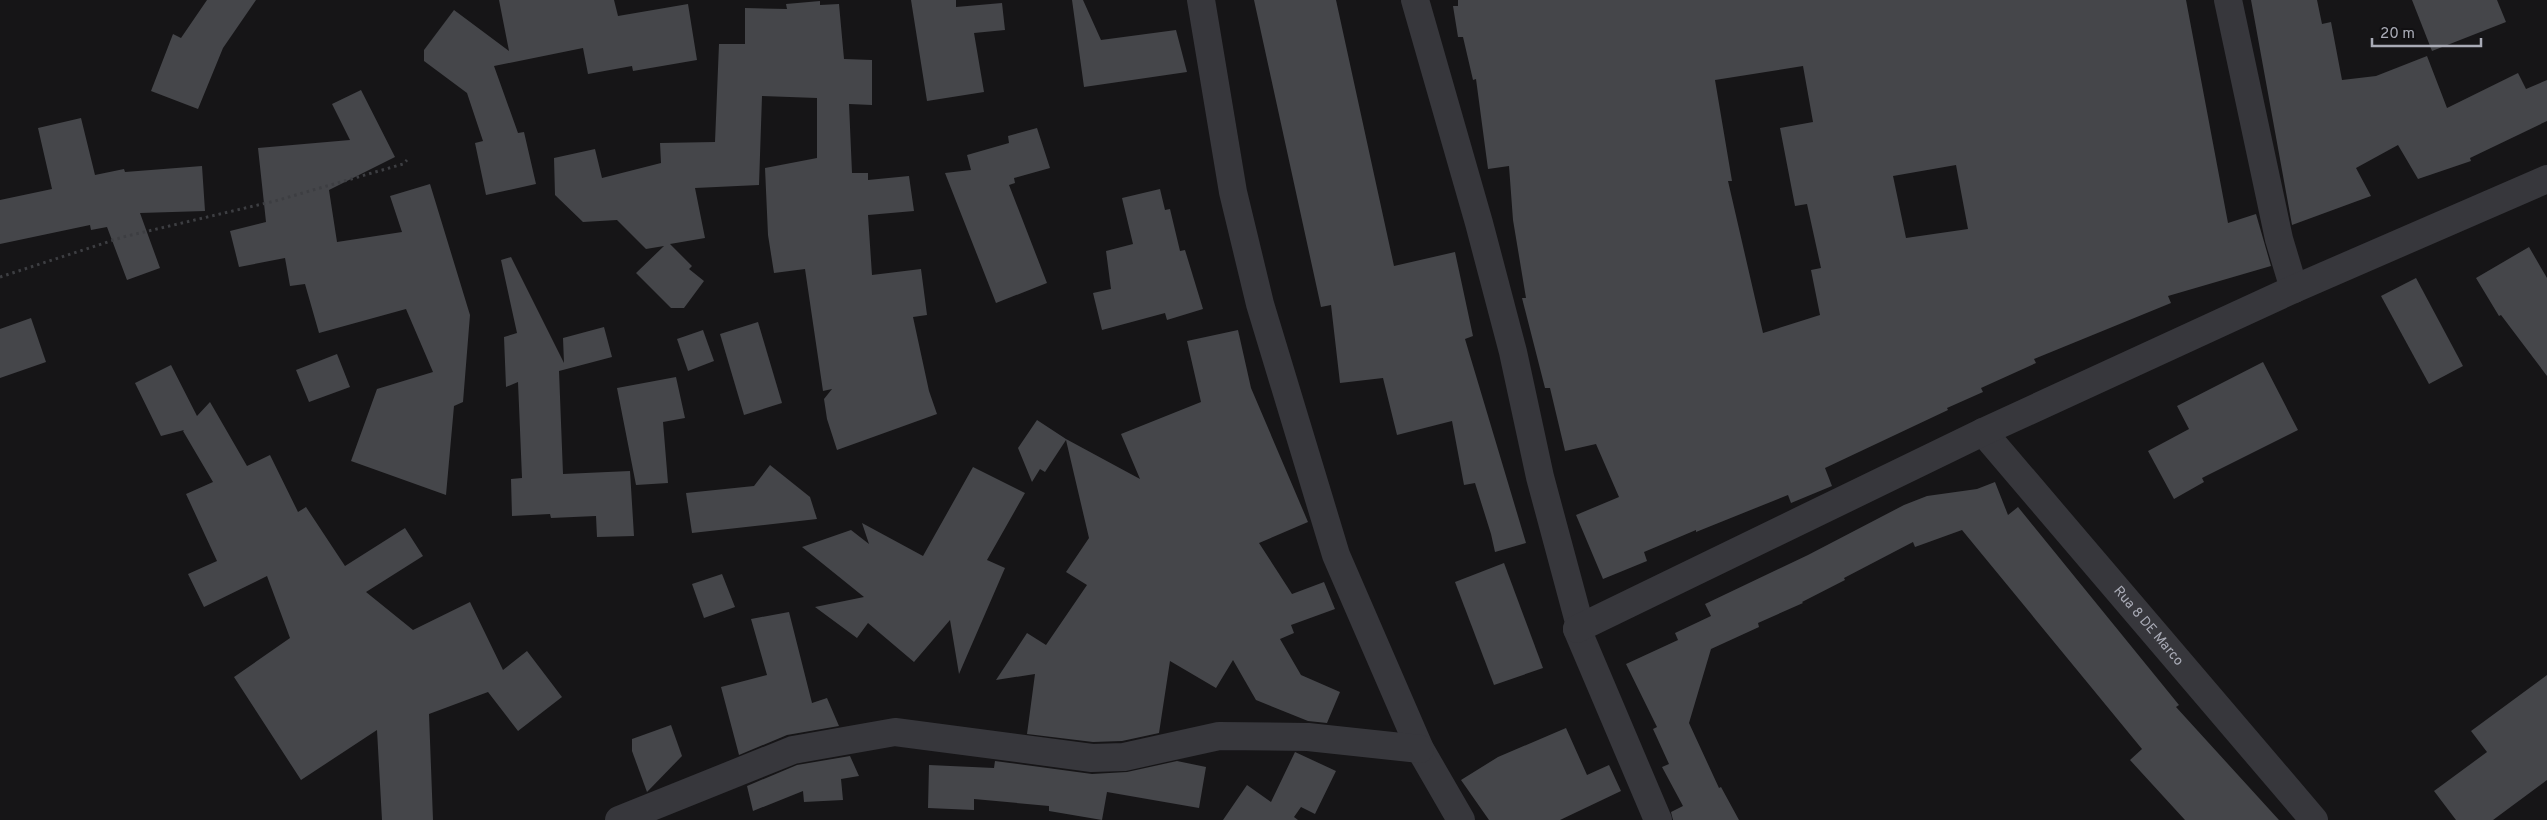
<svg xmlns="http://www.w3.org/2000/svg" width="2547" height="820" font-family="Overpass,sans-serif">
<rect width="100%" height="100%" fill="#161517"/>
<g fill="#45464a" fill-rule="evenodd">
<polygon points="207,0 256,0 223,48 198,109 151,91 173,34 181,38"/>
<polygon points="499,0 614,0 618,16 688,4 697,60 633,71 632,66 588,74 583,48 494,66 518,133 524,132 536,184 486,195 475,143 483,141 467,93 424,61 424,50 454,10 509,51"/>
<polygon points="911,0 956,0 956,7 1002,3 1005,30 974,33 984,92 927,101"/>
<polygon points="1072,0 1083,0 1101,40 1176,30 1187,72 1084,87"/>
<polygon points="1254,0 1336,0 1394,266 1455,252 1473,336 1465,339 1526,543 1495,552 1491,534 1475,483 1464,485 1452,421 1397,435 1383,378 1340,383 1331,305 1321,307"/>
<path d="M 1458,0 L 2186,0 L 2228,223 L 2256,214 L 2271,266 L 2168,296 L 2171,303 L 2034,359 L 2036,363 L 1981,388 L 1983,392 L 1947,408 L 1948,410 L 1825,468 L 1832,486 L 1791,503 L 1788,495 L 1696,532 L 1696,530 L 1644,552 L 1647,561 L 1603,579 L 1576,515 L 1619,497 L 1596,444 L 1565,451 L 1550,388 L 1545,388 L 1522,298 L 1526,298 L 1513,220 L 1509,166 L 1488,169 L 1476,79 L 1473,80 L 1463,37 L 1458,37 L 1453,6 L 1458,6 ZM 1803,66 L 1813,122 L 1780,128 L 1795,206 L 1807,204 L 1821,268 L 1811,270 L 1820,315 L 1763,333 L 1728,181 L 1732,181 L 1715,80 ZM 1956,165 L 1968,229 L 1906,238 L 1893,176 Z"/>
<polygon points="2251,0 2317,0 2322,24 2331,22 2342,80 2376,76 2427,56 2447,108 2518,73 2526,89 2547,80 2547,121 2470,158 2471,161 2418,179 2398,145 2356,168 2371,196 2292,225"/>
<polygon points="2412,0 2497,0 2506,22 2432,51"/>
<polygon points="820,1 820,5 839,4 844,59 872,60 872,105 849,104 852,173 868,173 868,180 909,176 914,211 868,215 872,275 921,269 927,315 913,317 929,391 937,414 837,450 827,419 824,399 832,389 823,391 805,269 774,273 768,235 765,168 817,158 817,98 762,96 759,185 695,188 705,238 670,244 692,266 689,269 704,281 684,308 671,308 636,273 664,246 646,249 617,220 583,222 555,195 554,158 595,149 602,178 661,163 660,143 715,142 719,44 745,44 745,8 787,9 786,4"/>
<polygon points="361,90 395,157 329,190 337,242 402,232 390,196 430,184 470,315 463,402 454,406 446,495 351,461 377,389 433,372 406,309 319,333 305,284 290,286 285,258 239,267 230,231 266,222 258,148 350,140 332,104"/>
<polygon points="81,118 95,175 124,169 125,172 202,166 205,211 140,213 160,268 127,280 107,227 91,230 90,225 0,244 0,200 52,189 38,128"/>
<polygon points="1037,128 1050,168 1014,178 1015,183 1009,185 1047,283 996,303 945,173 971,170 967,155 1009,143 1008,136"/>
<polygon points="1160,189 1165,210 1170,209 1180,251 1185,250 1203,309 1167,320 1165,313 1102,330 1093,293 1111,289 1106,251 1133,244 1122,198"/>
<polygon points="2529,247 2547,278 2547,376 2501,315 2499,316 2476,278"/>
<polygon points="511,257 564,363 563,338 604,327 612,357 559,371 563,474 630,471 634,536 597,537 596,516 551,518 550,514 512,516 511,479 522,478 518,382 506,387 504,337 517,333 501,260"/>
<polygon points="2416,278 2463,366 2429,384 2381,296"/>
<polygon points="31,318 46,362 0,378 0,329"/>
<polygon points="758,322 782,403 744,415 720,334"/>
<polygon points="703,330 714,361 688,371 677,339"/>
<polygon points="1238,330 1251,388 1308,522 1259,543 1292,594 1324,582 1335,609 1291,625 1294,633 1280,639 1301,675 1340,692 1327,723 1308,721 1256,700 1233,660 1216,688 1170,661 1159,733 1122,741 1093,742 1027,734 1035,674 996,680 1027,633 1046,645 1087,585 1066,572 1089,538 1066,440 1045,472 1040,469 1032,482 1018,448 1037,420 1066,439 1140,479 1121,434 1201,402 1187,341"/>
<polygon points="337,354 350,387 309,402 296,370"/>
<polygon points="2263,362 2298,430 2202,478 2204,482 2174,499 2148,451 2189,429 2177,406"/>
<polygon points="171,365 197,416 210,402 247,466 270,455 298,512 306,507 345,566 405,528 423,556 366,592 413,630 470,602 503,670 527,651 562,697 518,731 488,692 429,714 433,820 382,820 377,730 301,780 234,677 290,638 267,576 204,607 188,574 217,561 186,494 213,482 183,431 184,430 161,436 135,383"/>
<polygon points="676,377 685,418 663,422 668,483 636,485 617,388"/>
<polygon points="770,465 810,497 817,519 692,533 686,493 754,486"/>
<polygon points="973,467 1025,493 987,560 1005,568 959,674 950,620 914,662 868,623 857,638 815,607 864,597 802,547 851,530 869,544 862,523 923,556"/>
<polygon points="1995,482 2008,515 2018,507 2179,705 2176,707 2279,820 2185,820 2130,760 2142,749 1962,530 1915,547 1913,542 1844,578 1845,580 1802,602 1803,603 1758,623 1759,627 1711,649 1689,723 1719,788 1721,787 1739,820 1673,820 1671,812 1683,806 1662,767 1669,764 1653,729 1657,727 1626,664 1678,640 1675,633 1711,616 1705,604 1808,555 1904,505 1927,496 1977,489"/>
<polygon points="1504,563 1543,668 1494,685 1455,582"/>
<polygon points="722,574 735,607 704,618 692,584"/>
<polygon points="789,612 812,703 827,698 839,726 787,735 739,755 721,687 767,675 751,619"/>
<polygon points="2547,675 2547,780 2493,820 2456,820 2434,791 2487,752 2471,731"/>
<polygon points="671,725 682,756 647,792 632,751 632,739"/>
<polygon points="1566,728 1587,775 1609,765 1621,791 1560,820 1489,820 1461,780 1498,757"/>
<polygon points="1295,752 1336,771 1315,814 1301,807 1294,817 1298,820 1223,820 1247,785 1271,802"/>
<polygon points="850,756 859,776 841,779 843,800 804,802 803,791 753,811 747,786 797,765"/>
<polygon points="995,761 1092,774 1127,772 1177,761 1206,767 1199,808 1107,792 1102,820 1049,811 1049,806 974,799 974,810 928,808 929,765 994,768"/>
</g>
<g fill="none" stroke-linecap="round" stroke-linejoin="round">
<polyline stroke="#3d3e42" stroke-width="3" stroke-dasharray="2.5 4" stroke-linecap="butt" points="0,277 123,237 275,201 403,164 407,160"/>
<g stroke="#37373c" stroke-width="28">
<polyline points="1201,0 1233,192 1260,304 1336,555 1420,749 1461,820"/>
<polyline points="1415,0 1479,223 1513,352 1540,477 1579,622 1577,629 1658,820"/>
<polyline points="2228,0 2279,239 2294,289"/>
<path id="s1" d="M 1983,432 L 2314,820"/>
<polyline points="1577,629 1983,432 2294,289 2547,179"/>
<polyline points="619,820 793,750 895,732 1092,758 1124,757 1219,736 1308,737 1420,749"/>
</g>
</g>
<g text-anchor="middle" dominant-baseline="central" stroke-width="4" stroke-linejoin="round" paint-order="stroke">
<g font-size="14" fill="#a9abb6" stroke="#111012">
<text stroke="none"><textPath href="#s1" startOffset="255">Rua 8 DE Marco</textPath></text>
</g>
</g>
<path d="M2372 38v8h109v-8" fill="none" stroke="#a9abb6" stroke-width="2.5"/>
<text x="2380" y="38" font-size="15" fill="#a9abb6" stroke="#111012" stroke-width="4" paint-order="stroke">20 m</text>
</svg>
